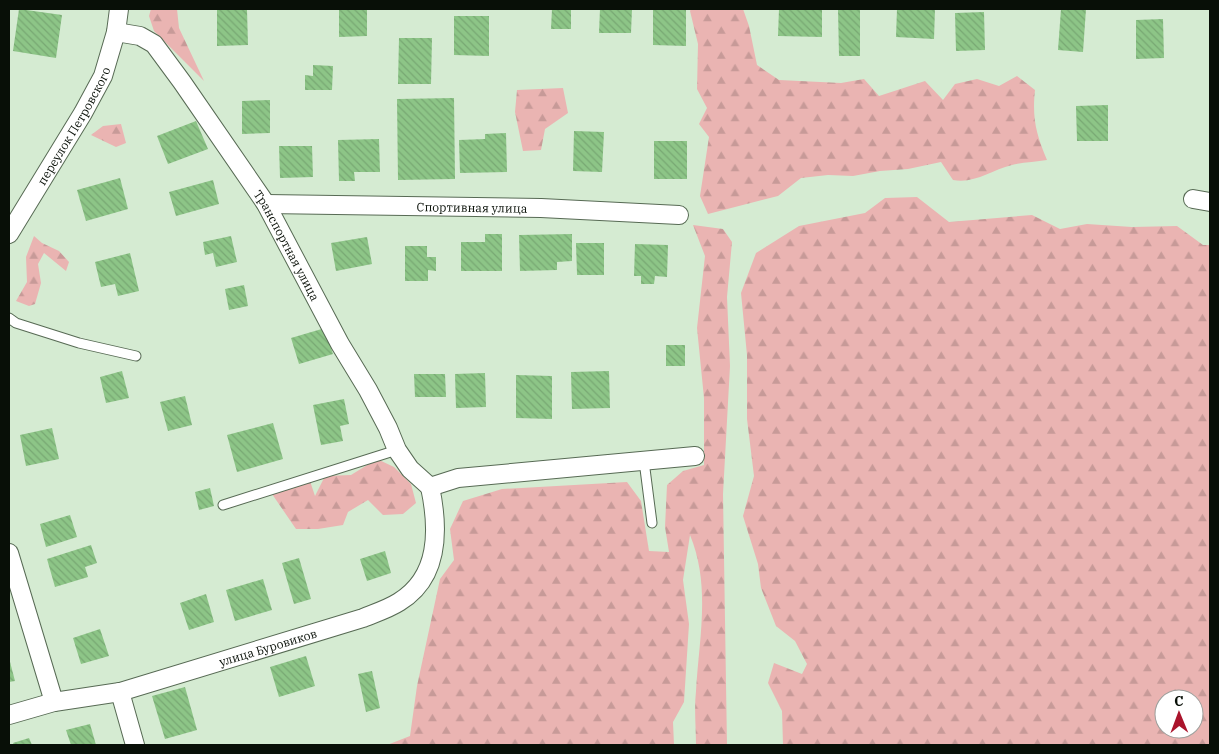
<svg xmlns="http://www.w3.org/2000/svg" width="1219" height="754" font-family="'IBM Plex Serif',serif">
<defs>
<pattern id="forest-firs" width="22" height="20" patternUnits="userSpaceOnUse" patternTransform="scale(1.25)"><rect width="22" height="20" fill="#eab4b2"/><path d="M5 1l3.5 6h-7zM16 11l3.5 6h-7z" fill="#c79a98"/></pattern>
<pattern id="building-back-hatch" width="6" height="6" patternUnits="userSpaceOnUse" patternTransform="scale(1.25)"><rect width="6" height="6" fill="#8dc587"/><path d="M-1 5l2 2M0 0l6 6M5-1l2 2" fill="none" stroke="#78a873"/></pattern>
</defs>
<rect width="100%" height="100%" fill="#d5ebd2"/>
<g fill="url(#forest-firs)" fill-rule="evenodd">
<polygon points="151,9 177,9 179,28 204,81 154,31 149,16"/>
<path d="M 691,9 L 743,9 L 749,26 L 757,65 L 779,80 L 841,83 L 864,79 L 879,96 L 925,81 L 943,100 L 955,84 L 977,79 L 999,86 L 1017,76 L 1035,90 C 1032,118 1036,134 1047,160 C 1036,162 1023,162 1012,165 C 991,170 975,184 953,180 L 941,162 L 908,169 L 880,171 L 853,176 L 828,175 L 801,178 L 778,196 L 708,214 L 700,196 L 709,137 L 699,124 L 707,108 L 697,89 L 698,44 L 690,11 Z"/>
<polygon points="563,88 568,113 545,129 541,150 523,151 515,112 517,90"/>
<polygon points="121,124 126,143 116,147 91,135 103,126"/>
<path d="M 917,197 L 949,222 L 1032,215 L 1060,229 L 1087,224 L 1132,227 L 1177,226 L 1203,245 L 1210,245 L 1210,745 L 783,745 L 782,711 L 768,683 L 774,663 L 802,674 L 807,664 L 795,641 L 776,626 L 761,588 L 758,564 L 743,516 L 754,476 L 747,419 L 747,355 L 741,293 L 756,253 L 799,226 L 865,213 L 885,198 ZM 1164,699 L 1194,699 L 1194,729 L 1164,729 Z"/>
<path d="M 693,225 L 723,229 L 732,242 L 727,297 L 730,366 L 723,494 L 727,745 L 696,745 C 696,727 694,709 696,691 C 699,638 711,586 690,535 L 683,580 L 689,624 L 684,702 L 673,722 L 674,745 L 387,745 L 410,736 L 417,686 L 440,579 L 454,560 L 450,529 L 463,501 L 502,489 L 627,482 L 641,501 L 649,551 L 669,552 L 665,527 L 667,485 L 683,471 L 704,465 L 704,398 L 697,328 L 705,256 Z"/>
<polygon points="34,236 42,243 59,251 69,262 66,271 44,253 38,264 41,283 35,304 29,306 16,301 27,282 26,257"/>
<polygon points="377,459 394,467 411,484 416,503 403,514 383,515 368,500 348,512 343,525 318,529 296,529 272,494 308,475 315,496 325,476 351,475"/>
</g>
<g fill="url(#building-back-hatch)">
<polygon points="19,9 62,15 56,58 13,51"/>
<polygon points="339,9 367,9 367,36 339,37"/>
<polygon points="552,9 571,9 571,29 551,29"/>
<polygon points="600,9 632,9 631,33 599,33"/>
<polygon points="653,9 686,9 686,46 653,45"/>
<polygon points="779,9 822,9 822,37 778,36"/>
<polygon points="838,9 860,9 860,56 839,56"/>
<polygon points="897,9 935,9 934,39 896,37"/>
<polygon points="1061,9 1086,9 1083,52 1058,50"/>
<polygon points="217,10 247,10 248,45 217,46"/>
<polygon points="984,12 985,50 956,51 955,13"/>
<polygon points="454,16 489,16 489,56 454,55"/>
<polygon points="1163,19 1164,58 1136,59 1136,20"/>
<polygon points="399,38 432,38 431,84 398,84"/>
<polygon points="313,65 333,66 332,90 305,90 305,75 313,76"/>
<polygon points="454,98 455,179 398,180 397,99"/>
<polygon points="270,100 270,133 242,134 242,101"/>
<polygon points="1108,105 1108,141 1077,141 1076,106"/>
<polygon points="196,121 208,149 168,164 157,136"/>
<polygon points="574,131 604,132 602,172 573,171"/>
<polygon points="506,133 507,172 460,173 459,140 485,139 485,134"/>
<polygon points="379,139 380,172 354,172 355,181 339,181 338,140"/>
<rect x="654" y="141" width="33" height="38"/>
<polygon points="279,146 312,146 313,177 280,178"/>
<polygon points="120,178 128,209 86,221 77,190"/>
<polygon points="213,180 219,204 176,216 169,192"/>
<polygon points="485,234 502,234 502,271 461,271 461,242 485,242"/>
<polygon points="572,234 572,261 557,262 557,270 520,271 519,235"/>
<polygon points="231,236 237,262 216,267 213,253 205,255 203,242"/>
<polygon points="367,237 372,264 336,271 331,243"/>
<polygon points="576,243 604,243 604,275 577,275"/>
<polygon points="635,244 668,245 667,277 655,276 654,284 641,284 641,276 634,276"/>
<polygon points="405,246 427,246 427,257 436,257 436,271 428,270 428,281 405,281"/>
<polygon points="130,253 139,291 118,296 115,284 101,287 95,262"/>
<polygon points="244,285 248,306 229,310 225,289"/>
<polygon points="325,328 333,354 299,364 291,338"/>
<rect x="666" y="345" width="19" height="21"/>
<polygon points="122,371 129,398 106,403 100,377"/>
<polygon points="609,371 610,408 572,409 571,372"/>
<polygon points="485,373 486,407 456,408 455,374"/>
<polygon points="414,374 445,374 446,397 415,397"/>
<polygon points="516,375 552,376 552,419 516,418"/>
<polygon points="185,396 192,425 168,431 160,402"/>
<polygon points="344,399 349,424 340,426 343,441 321,445 313,405"/>
<polygon points="273,423 283,459 237,472 227,435"/>
<polygon points="52,428 59,459 26,466 20,435"/>
<polygon points="210,488 214,506 199,510 195,492"/>
<polygon points="70,515 77,537 46,547 40,524"/>
<polygon points="91,545 97,563 85,567 88,577 55,587 47,559"/>
<polygon points="385,551 391,573 367,581 360,559"/>
<polygon points="299,558 311,599 294,604 282,563"/>
<polygon points="263,579 272,610 235,621 226,590"/>
<polygon points="206,594 214,622 189,630 180,603"/>
<polygon points="100,629 109,656 81,664 73,638"/>
<polygon points="306,656 315,686 279,697 270,667"/>
<polygon points="9,658 15,681 9,682"/>
<polygon points="372,671 380,708 366,712 358,674"/>
<polygon points="185,687 197,730 165,739 152,696"/>
<polygon points="90,724 96,745 71,745 66,730"/>
<polygon points="29,738 32,745 14,745 13,743"/>
</g>
<g fill="none" stroke-linecap="round" stroke-linejoin="round">
<defs>
<g id="service">
<polyline points="9,318 16,323 79,343 136,356"/>
<polyline points="644,461 652,523"/>
<polyline points="223,505 397,450"/>
</g>
<g id="minor">
<path id="s1" d="M 116,32 L 140,36 L 154,44 L 182,82 L 266,204 L 340,344 L 368,390 L 388,428 L 397,450 L 410,469 L 430,487"/>
<polyline points="1193,199 1210,202"/>
<path id="s2" d="M 266,204 L 541,208 L 679,215"/>
<path id="s3" d="M 9,234 L 83,113 L 103,76 L 116,32 L 119,9"/>
<polyline points="430,487 458,478 695,456"/>
<polyline points="9,553 54,702"/>
<polyline points="120,692 135,745"/>
<path id="s4" d="M 9,715 L 54,702 L 120,692 L 363,618 C 375,613 388,609 399,602 C 440,577 439,529 430,487"/>
</g>
</defs>
<use href="#service" stroke="#576a54" stroke-width="11"/>
<use href="#minor" stroke="#576a54" stroke-width="20"/>
<use href="#service" stroke="#fff" stroke-width="9"/>
<use href="#minor" stroke="#fff" stroke-width="18"/>
</g>
<g text-anchor="middle" dominant-baseline="central" stroke-width="4.5" stroke-linejoin="round" paint-order="stroke">
<g font-size="12" fill="#080f07" stroke="#fff">
<text stroke="none"><textPath href="#s3" startOffset="126">переулок Петровского</textPath></text>
<text stroke="none"><textPath href="#s2" startOffset="206">Спортивная улица</textPath></text>
<text stroke="none"><textPath href="#s1" startOffset="282">Транспортная улица</textPath></text>
<text stroke="none"><textPath href="#s4" startOffset="268">улица Буровиков</textPath></text>
</g>
</g>
<rect width="1219" height="754" fill="none" stroke="#080f07" stroke-width="20"/>
<g transform="translate(1179 714) rotate(359)"><circle r="24" fill="#ffffff" stroke="#9c9f9c"/>
<path d="M0-4L9 19L0 12L-9 19Z" fill="#aa142c"/>
<text y="-8" font-size="14" font-weight="bold" text-anchor="middle" fill="#080f07">С</text>
</g>
</svg>
